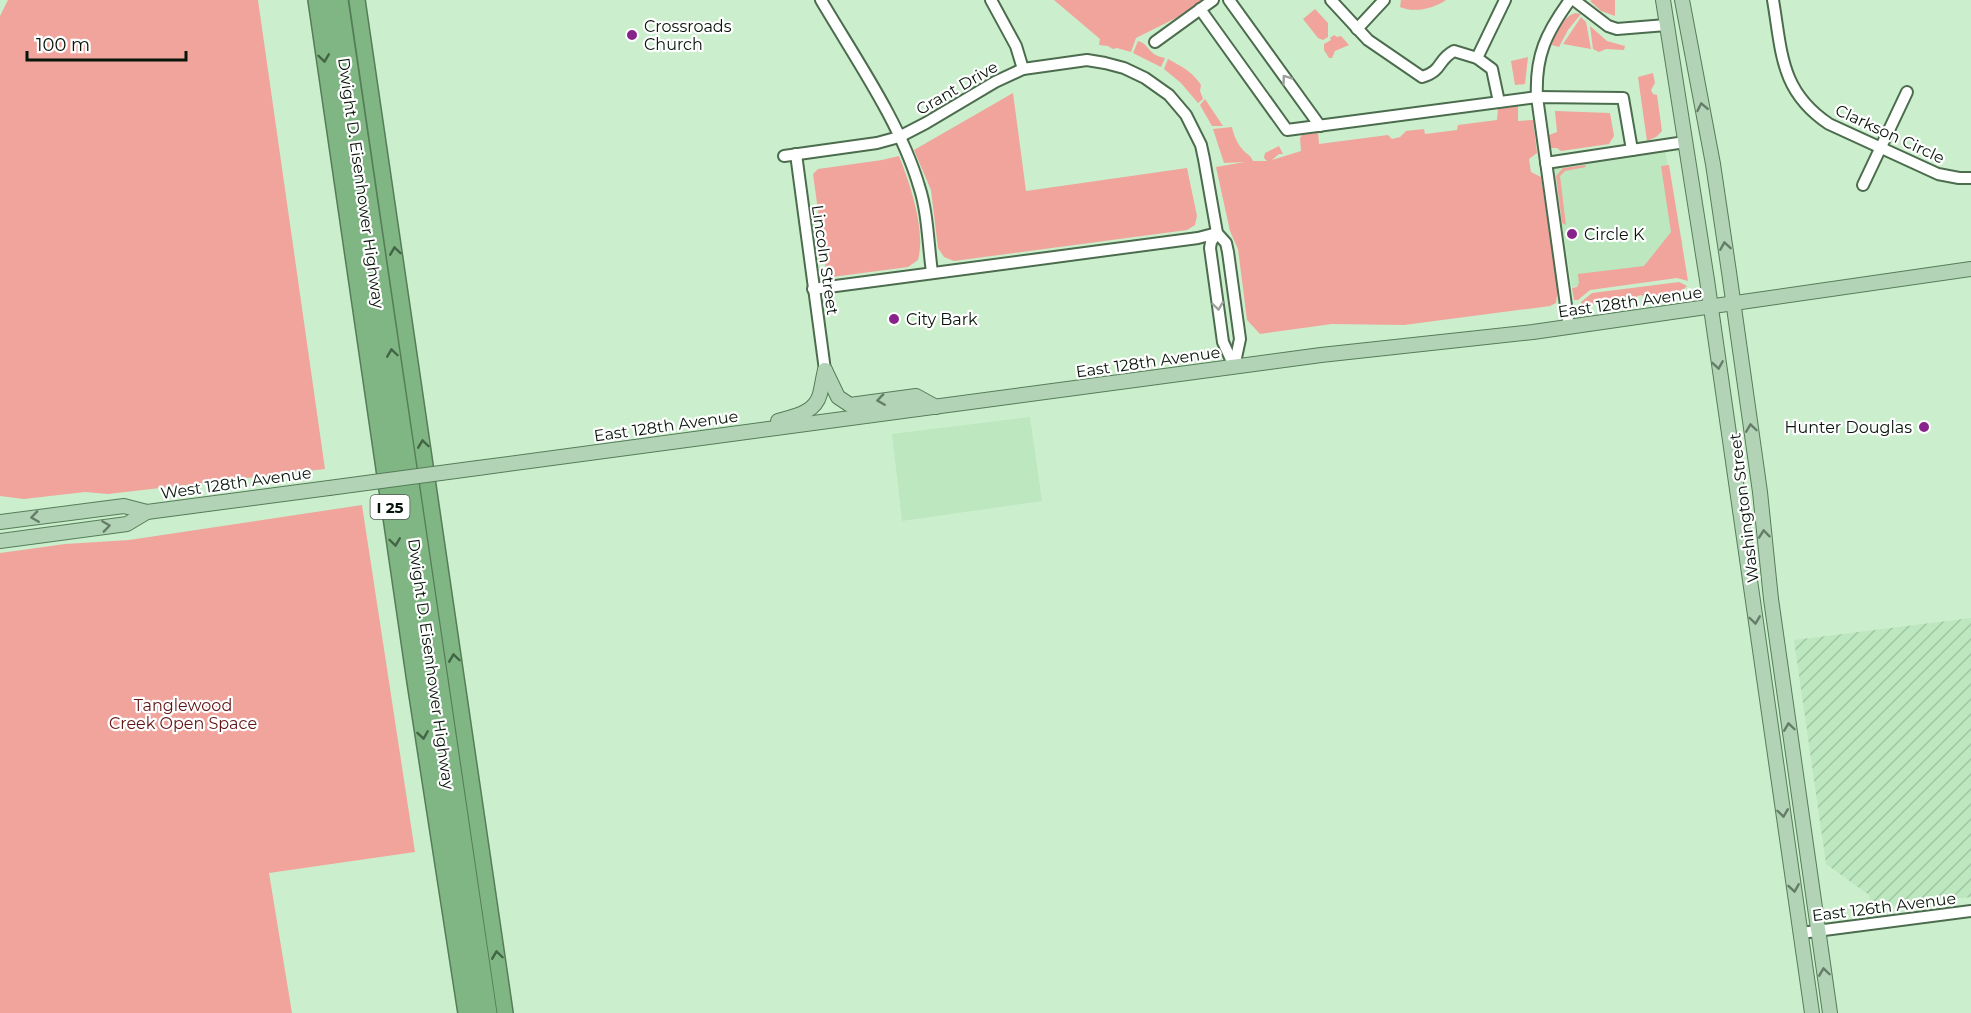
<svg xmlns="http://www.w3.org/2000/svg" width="1971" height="1013" font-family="Montserrat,sans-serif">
<defs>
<pattern id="industrial-furrows" width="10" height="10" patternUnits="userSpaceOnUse" patternTransform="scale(1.5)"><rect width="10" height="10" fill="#bce7bf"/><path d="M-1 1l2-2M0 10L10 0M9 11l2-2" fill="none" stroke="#a0c5a3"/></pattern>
</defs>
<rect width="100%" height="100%" fill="#cbefcc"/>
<g fill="#bce7bf">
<polygon points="1663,139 1683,246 1663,274 1572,287 1551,156"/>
<polygon points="1030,417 1042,501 902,521 892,434"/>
</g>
<polygon fill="url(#industrial-furrows)" points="1971,618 1971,897 1871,908 1869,895 1826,864 1794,640"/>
<g fill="#f0a49c">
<polygon points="8,0 258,0 325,469 108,494 85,492 24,499 0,496 0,16"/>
<polygon points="1054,0 1212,0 1136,38 1131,52 1117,48 1113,49 1108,46 1099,45 1100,39"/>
<path d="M 1401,0 L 1446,0 C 1433,9 1414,13 1400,7 Z"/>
<polygon points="1592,0 1615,0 1615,16 1601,11 1590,1"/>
<polygon points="1315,9 1328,23 1328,37 1323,40 1318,38 1303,19"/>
<path d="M 1575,13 L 1581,14 L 1568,30 L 1559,47 L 1552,45 C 1554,34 1563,17 1575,13 Z"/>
<polygon points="1581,17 1586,22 1591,49 1563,44"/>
<polygon points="1590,26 1607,41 1625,46 1624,50 1606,49 1599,52 1593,49"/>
<polygon points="1334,35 1337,37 1341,36 1349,45 1335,51 1332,58 1329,58 1324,50 1324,44 1331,40 1330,38"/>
<path d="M 1138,41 C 1150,44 1147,55 1165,58 L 1161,67 L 1133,53 Z"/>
<polygon points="1528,57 1525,84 1515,85 1511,61"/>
<path d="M 1168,59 C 1182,67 1192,71 1201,85 L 1200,91 L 1203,99 L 1198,103 L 1181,83 L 1164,69 Z"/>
<polygon points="1653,73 1655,83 1651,90 1653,94 1657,95 1662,131 1656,137 1647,141 1638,77"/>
<polygon points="1013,93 1026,191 1187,168 1197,216 1195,225 1187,230 954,261 944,257 938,248 931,190 914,150"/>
<polygon points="1205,99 1223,126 1212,126 1200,105"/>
<path d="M 1518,106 L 1518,121 L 1533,120 L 1537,153 L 1529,159 L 1531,172 L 1541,177 L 1558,289 L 1556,303 L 1550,306 L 1404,325 L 1332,324 L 1260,334 L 1247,320 L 1238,249 L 1230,231 L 1216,167 L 1245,162 L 1224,163 L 1213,129 L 1232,127 C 1233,134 1238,145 1243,150 C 1247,155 1250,154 1253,161 L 1267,161 L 1264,158 L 1265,153 L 1279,146 L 1283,154 L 1279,154 L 1272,160 L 1301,151 L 1300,138 L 1302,135 L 1318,132 L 1319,144 L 1388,135 L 1392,139 L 1400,137 L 1406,131 L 1424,129 L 1425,134 L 1457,130 L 1458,125 L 1497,120 L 1498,109 Z"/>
<polygon points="1555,111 1610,113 1614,136 1609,144 1561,151 1557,148 1550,148 1549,135 1557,132"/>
<path d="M 899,156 C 910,184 926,230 918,260 L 908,267 L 832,277 L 826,269 L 813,174 L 818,169 L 882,160 Z"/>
<polygon points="1585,165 1586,167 1565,171 1560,176 1566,225 1562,223 1556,176 1563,168"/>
<polygon points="1669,165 1688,281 1677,278 1590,290 1578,300 1574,300 1572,288 1577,287 1579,283 1578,274 1644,266 1671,232 1661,166"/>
<polygon points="1679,282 1687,286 1681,292 1643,297 1642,295 1637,296 1637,298 1581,305 1581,302 1592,293"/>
<polygon points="362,505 415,852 269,873 292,1013 0,1013 0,553 65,544 129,540"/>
</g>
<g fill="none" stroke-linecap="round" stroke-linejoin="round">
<defs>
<g id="minor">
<path d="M 821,0 C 855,58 900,122 919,186 C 928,213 928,244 932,272"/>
<polyline points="991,0 1016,46 1023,69"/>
<polyline points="1229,0 1320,126"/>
<path d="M 1331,0 L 1368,40 L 1422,77 C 1443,71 1437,60 1454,51 L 1477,58 L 1492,69 L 1499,102"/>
<polyline points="1574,0 1608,26 1617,29 1666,25"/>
<path d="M 1773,0 C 1782,53 1780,91 1829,124 L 1938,174 L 1959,178 L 1971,178"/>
<polyline points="1200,9 1287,130 1537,97 1623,98 1632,150"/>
<polyline points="1357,29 1384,0"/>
<polyline points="1155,42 1213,0"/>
<polyline points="1477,58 1505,0"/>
<polyline points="796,154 825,370"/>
<polyline points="784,156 877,143 899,137 926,123 995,82 1023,69 1087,60 1105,63 1124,68 1145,78 1169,95 1186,115 1201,145 1204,159 1217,233 1226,243 1228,252 1240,339 1234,367"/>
<polyline points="1546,163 1685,142"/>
<polyline points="1863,185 1907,92"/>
<polyline points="1217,233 1211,242 1210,248 1223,342 1234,366"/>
<polyline points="813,289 1198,238 1217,233"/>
<path d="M 1569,327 L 1537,97 C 1535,56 1546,33 1570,0"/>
<polyline points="1801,933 1971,911"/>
</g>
<g id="major">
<polyline points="1663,0 1707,280 1812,1013"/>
<polyline points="1682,0 1713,164 1729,272 1760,492 1771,599 1830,1013"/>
<polyline points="825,370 838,397 850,405 916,396 936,407"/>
<path d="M 778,421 C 795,416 815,413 820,394 C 822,386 823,378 825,370"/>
<polyline points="478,468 1321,355 1533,332 1971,269"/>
<polyline points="0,522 124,506 147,512 329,488"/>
<polyline points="0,541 127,524 147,512"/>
</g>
<g id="highway">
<polyline points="316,0 415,682 466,1013"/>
<polyline points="328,0 477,1013"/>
<polyline points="340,0 489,1013"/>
<polyline points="357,0 505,1013"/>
</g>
</defs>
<use href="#minor" stroke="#4c6c4e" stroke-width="14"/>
<use href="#major" stroke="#557d58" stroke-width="16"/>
<use href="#highway" stroke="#557d58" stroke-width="18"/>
<use href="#minor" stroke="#fff" stroke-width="10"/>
<use href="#major" stroke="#b2d3b5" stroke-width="14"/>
<use href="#highway" stroke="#7fb683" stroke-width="15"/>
<defs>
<polyline id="major-bridge" points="329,488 478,468"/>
</defs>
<use href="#major-bridge" stroke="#557d58" stroke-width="16" stroke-linecap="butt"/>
<use href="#major-bridge" stroke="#b2d3b5" stroke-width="14"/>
</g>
<defs><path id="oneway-chevron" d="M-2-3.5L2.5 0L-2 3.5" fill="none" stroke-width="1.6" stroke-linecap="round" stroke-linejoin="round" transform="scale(1.5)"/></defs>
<g stroke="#436546">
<use href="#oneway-chevron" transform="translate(324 58) rotate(82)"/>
<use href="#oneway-chevron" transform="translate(395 251) rotate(-98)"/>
<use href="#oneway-chevron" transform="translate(392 353) rotate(-98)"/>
<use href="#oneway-chevron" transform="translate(423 444) rotate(-98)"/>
<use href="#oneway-chevron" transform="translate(395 542) rotate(82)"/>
<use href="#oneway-chevron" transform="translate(454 658) rotate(-98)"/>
<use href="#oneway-chevron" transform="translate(423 735) rotate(81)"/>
<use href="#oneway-chevron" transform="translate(497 955) rotate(-98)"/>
</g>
<g stroke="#9ca19d">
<use href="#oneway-chevron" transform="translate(1286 79) rotate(-126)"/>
<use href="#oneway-chevron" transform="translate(1218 306) rotate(82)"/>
</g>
<g stroke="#657d68">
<use href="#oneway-chevron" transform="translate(1702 107) rotate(-101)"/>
<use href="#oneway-chevron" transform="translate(1725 246) rotate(-99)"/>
<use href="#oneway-chevron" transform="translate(1718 365) rotate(81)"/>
<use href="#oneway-chevron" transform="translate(881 400) rotate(172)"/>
<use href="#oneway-chevron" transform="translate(1751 428) rotate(-98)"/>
<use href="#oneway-chevron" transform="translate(35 517) rotate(172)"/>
<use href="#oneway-chevron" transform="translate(106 526) rotate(-8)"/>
<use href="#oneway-chevron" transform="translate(1764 534) rotate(-96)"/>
<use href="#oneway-chevron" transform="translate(1755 620) rotate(82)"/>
<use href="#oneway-chevron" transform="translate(1789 727) rotate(-98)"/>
<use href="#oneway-chevron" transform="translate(1783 813) rotate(82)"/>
<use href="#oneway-chevron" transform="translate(1794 888) rotate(81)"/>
<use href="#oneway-chevron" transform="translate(1824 972) rotate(-98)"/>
</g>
<g fill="#88238c" stroke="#fff" stroke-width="2">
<circle cx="632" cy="35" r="6"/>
<circle cx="1572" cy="234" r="6"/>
<circle cx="894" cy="319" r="6"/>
<circle cx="1924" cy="427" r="6"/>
</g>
<g text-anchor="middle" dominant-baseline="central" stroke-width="4.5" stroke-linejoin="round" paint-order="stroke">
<rect fill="#fff" stroke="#515a53" stroke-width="1.5" x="370.5" y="495" width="39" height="24" rx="4.5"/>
<g font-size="15" font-weight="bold" fill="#071409">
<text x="390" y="507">I 25</text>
</g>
<g font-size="16" fill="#071409" stroke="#fff" text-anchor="start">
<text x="644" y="26">Crossroads<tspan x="644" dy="18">Church</tspan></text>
<text x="1584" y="234">Circle K</text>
<text x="906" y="319">City Bark</text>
<text x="1912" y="427" text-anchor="end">Hunter Douglas</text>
</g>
<g font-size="16" fill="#071409" stroke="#fff">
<text transform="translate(957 88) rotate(-30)">Grant Drive</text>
<text transform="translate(1890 134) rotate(25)">Clarkson Circle</text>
<text transform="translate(361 183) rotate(82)">Dwight D. Eisenhower Highway</text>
<text transform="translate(825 260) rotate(82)">Lincoln Street</text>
<text transform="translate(1630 302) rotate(-8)">East 128th Avenue</text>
<text transform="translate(1148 362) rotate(-8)">East 128th Avenue</text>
<text transform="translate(666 426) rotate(-8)">East 128th Avenue</text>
<text transform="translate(236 483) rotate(-8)">West 128th Avenue</text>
<text transform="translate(1744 508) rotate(-97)">Washington Street</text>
<text transform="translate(431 664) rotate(82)">Dwight D. Eisenhower Highway</text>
<text transform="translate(1884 907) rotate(-7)">East 126th Avenue</text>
</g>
<g font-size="16" fill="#601312" stroke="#fff">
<text x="183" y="705">Tanglewood<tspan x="183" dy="18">Creek Open Space</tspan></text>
</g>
</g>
<path d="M27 51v9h159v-9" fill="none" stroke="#071409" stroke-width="3"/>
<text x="36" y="51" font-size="18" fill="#071409" stroke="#ffffff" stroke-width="4.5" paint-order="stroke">100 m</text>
</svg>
